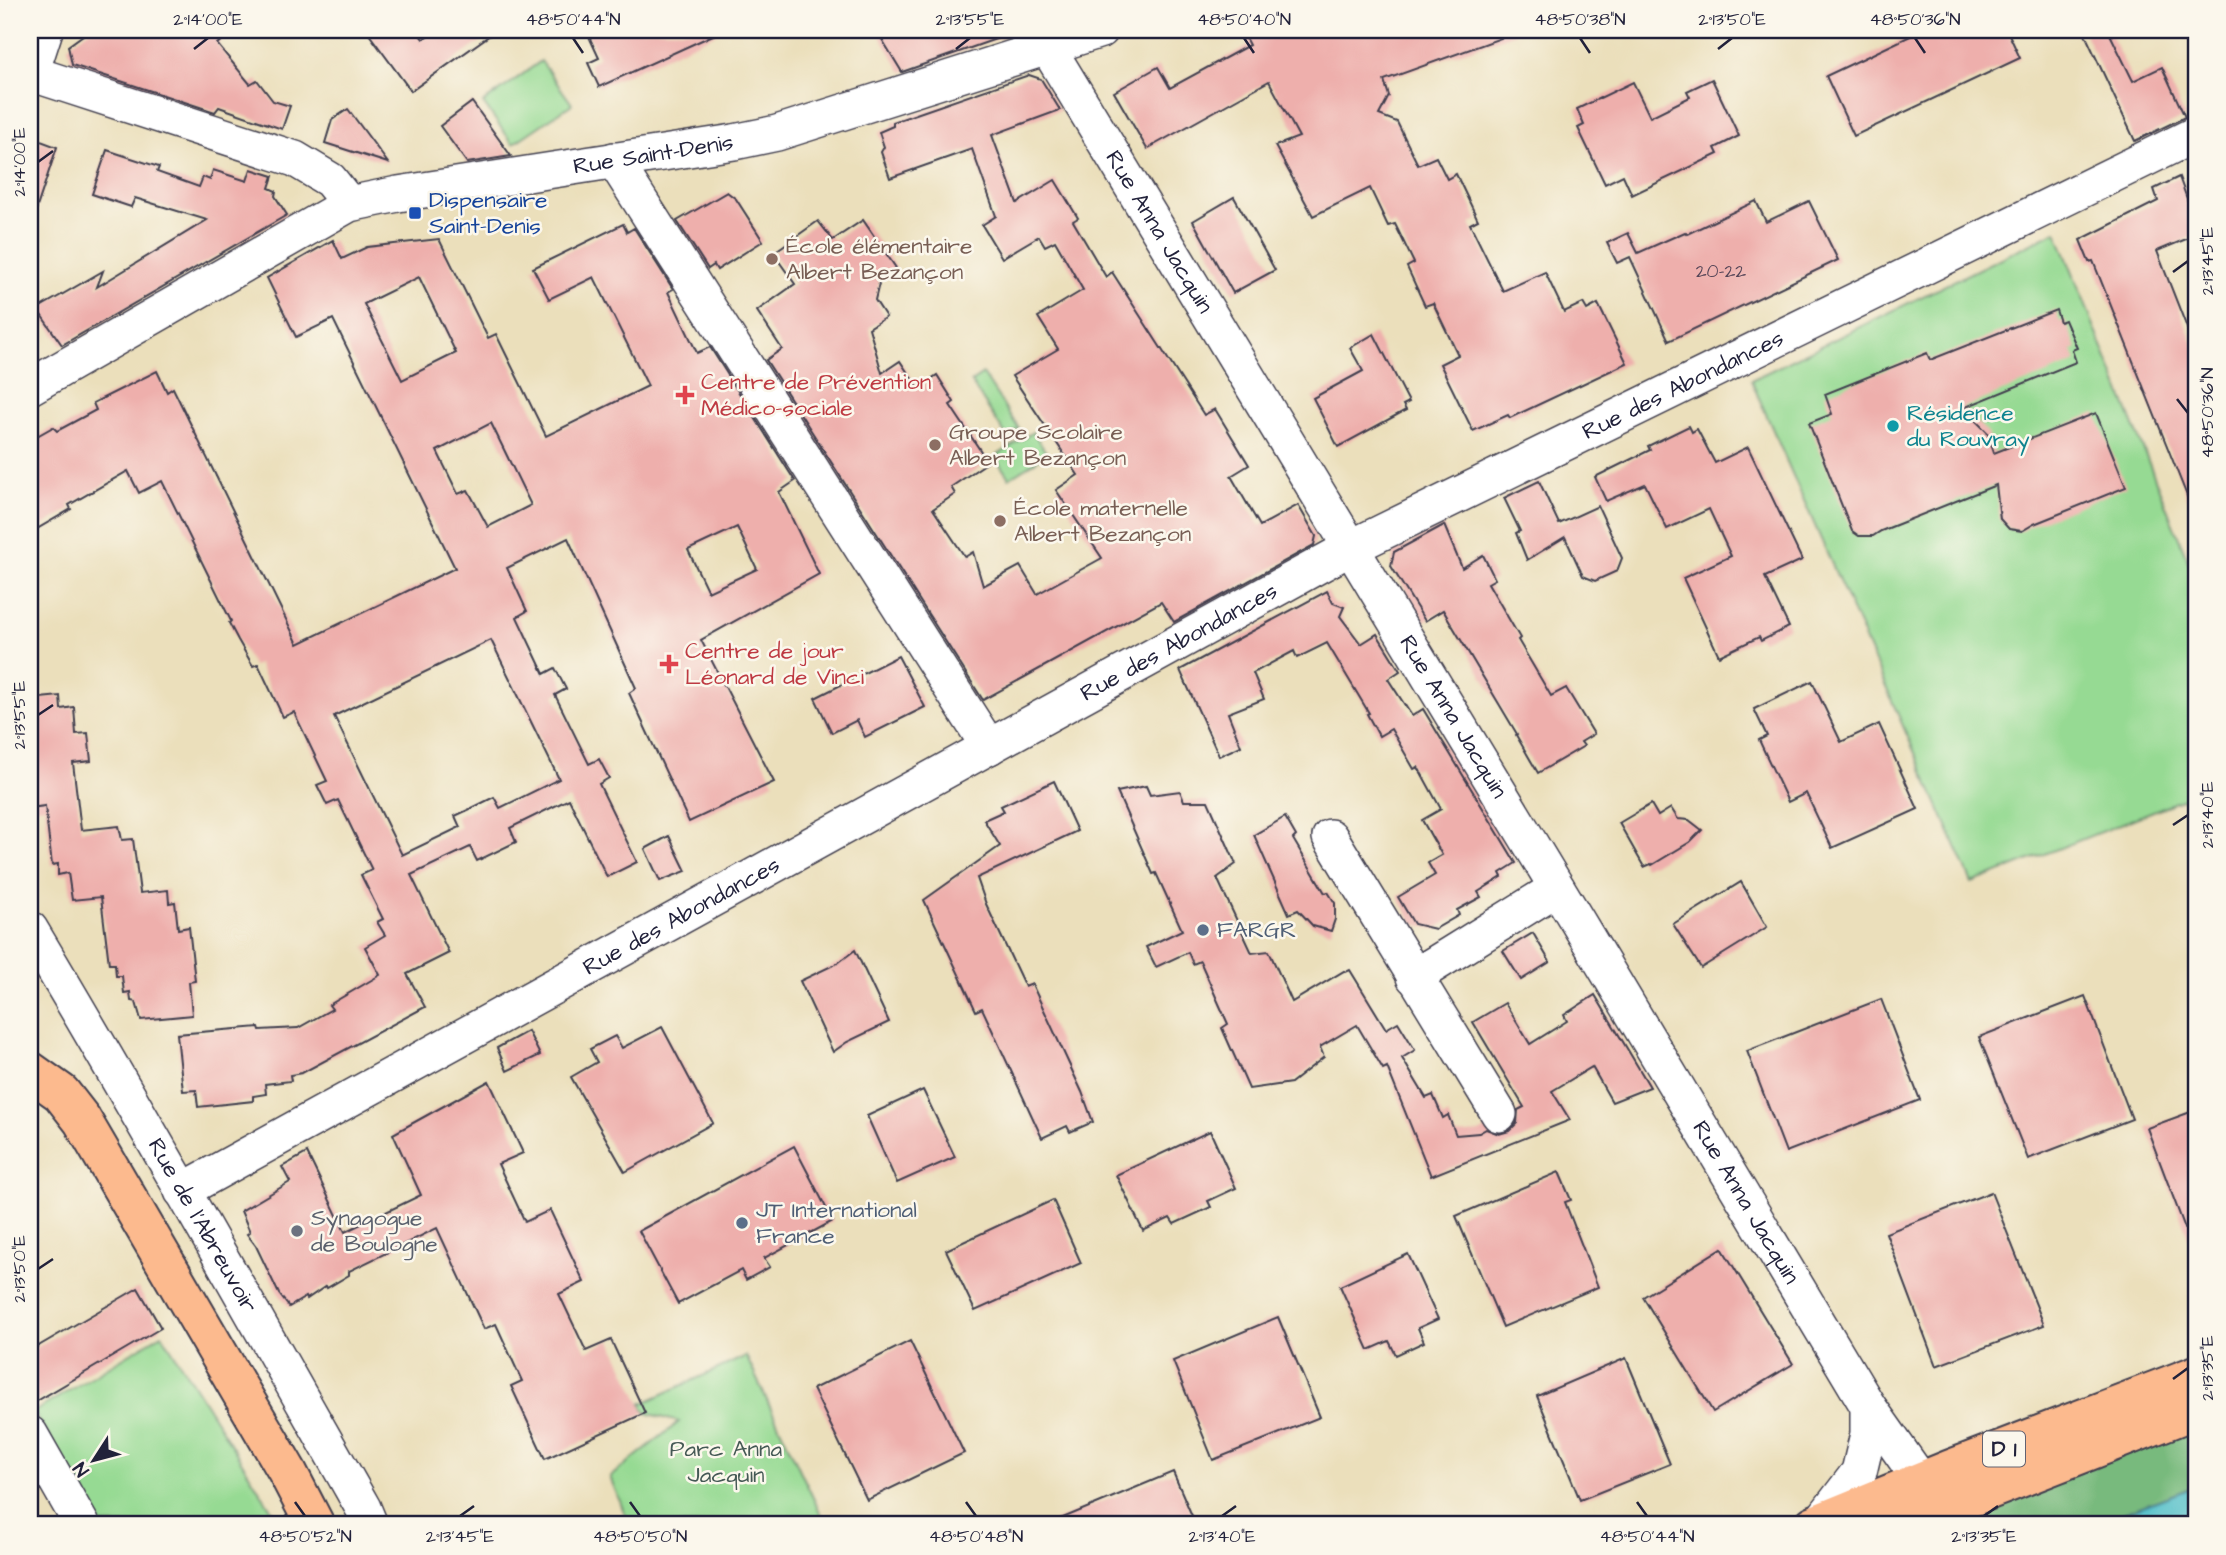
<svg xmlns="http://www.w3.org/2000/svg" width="2226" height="1555" font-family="'Architects Daughter',sans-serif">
<rect width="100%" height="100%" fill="#fbf7ec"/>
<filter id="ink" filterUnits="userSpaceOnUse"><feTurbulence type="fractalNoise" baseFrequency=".0143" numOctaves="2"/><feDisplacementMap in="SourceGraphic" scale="14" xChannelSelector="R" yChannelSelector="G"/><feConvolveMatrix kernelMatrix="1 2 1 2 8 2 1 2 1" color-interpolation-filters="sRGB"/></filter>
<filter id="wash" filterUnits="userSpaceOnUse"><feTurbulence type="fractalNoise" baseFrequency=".00686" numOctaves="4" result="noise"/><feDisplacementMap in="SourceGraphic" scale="28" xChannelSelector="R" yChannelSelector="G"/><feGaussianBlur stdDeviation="1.57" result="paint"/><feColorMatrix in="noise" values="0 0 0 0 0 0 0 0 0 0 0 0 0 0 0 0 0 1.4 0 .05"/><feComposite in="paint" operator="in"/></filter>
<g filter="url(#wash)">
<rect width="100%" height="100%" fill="#ebdfbb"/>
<g fill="#96da93" stroke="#5c7e67" stroke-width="2">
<polygon points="541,61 572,104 513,144 483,103"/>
<polygon points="2056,231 2196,581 2196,794 1972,883 1751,380"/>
<polygon points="983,374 1019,429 1007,437 971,382"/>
<polygon points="1033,432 1047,454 1009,478 995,457"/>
<polygon points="162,1334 281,1525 102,1525 34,1412"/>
<polygon points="746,1356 826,1525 617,1525 627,1519 610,1477 679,1422 646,1413 641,1404"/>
</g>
<polygon fill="#78ba7d" stroke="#4d6e5c" stroke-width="2" points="2196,1426 2196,1486 2092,1525 1942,1525"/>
<polygon fill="#51bfc9" stroke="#3a7082" stroke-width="2" points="2196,1486 2196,1525 2092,1525"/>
<g id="blocks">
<g fill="#eeafac" fill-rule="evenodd">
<polygon points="90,30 235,30 217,44 250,84 257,80 273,101 290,106 282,129 219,107 215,112 72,65 68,46"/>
<polygon points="366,30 416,30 423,39 436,30 497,30 411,91"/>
<polygon points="586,30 724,30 599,87 588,63 599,58"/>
<polygon points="898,30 1013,30 1013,33 902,72 880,36"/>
<polygon points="1241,30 1514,30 1515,33 1384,80 1389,96 1379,115 1397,122 1418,165 1436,157 1447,179 1456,174 1478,220 1470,224 1503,291 1545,272 1564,312 1583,303 1587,310 1598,304 1627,363 1510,418 1508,415 1473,431 1440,364 1458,355 1433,303 1425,306 1407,267 1414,263 1395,224 1388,226 1370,188 1313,216 1275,146 1299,137 1269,81 1147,149 1114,92 1158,67 1170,88 1249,45"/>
<polygon points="1923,30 2007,30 2020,58 1854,136 1826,76"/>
<polygon points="2083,30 2108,30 2133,81 2162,67 2185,117 2135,141"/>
<polygon points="1029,75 1041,79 1060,110 992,135 1017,203 1055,180 1078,218 1073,221 1106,277 1112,272 1204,415 1215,409 1249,465 1231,476 1260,526 1298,505 1316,536 1314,545 1174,622 1161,602 983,700 766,360 782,349 757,311 795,284 773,253 818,221 833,240 863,220 896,268 880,279 875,300 886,317 869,328 882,373 900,361 918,388 937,375 954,402 950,405 988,462 951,487 955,494 933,509 965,557 973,552 983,586 1020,566 1037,594 1102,558 1056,490 1078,475 1012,376 1058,349 1038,317 1083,290 1055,241 1045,246 1039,236 1002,258 982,225 996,216 972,149 890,178 881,152 884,147 879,132 893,126 893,122"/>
<polygon points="1712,79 1739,136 1715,148 1718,154 1632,195 1623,175 1605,184 1578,128 1584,125 1577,109 1633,82 1650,117 1690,97 1687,91"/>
<polygon points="472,102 511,156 467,163 440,126"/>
<polygon points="348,109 388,163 325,143 332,120"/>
<polygon points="30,137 57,147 34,216 30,215"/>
<polygon points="107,150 159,167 157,172 199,187 203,177 210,180 213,170 247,181 251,169 273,176 269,188 276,191 275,196 287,215 62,345 37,309 103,271 97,287 207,220 135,198 131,207 92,194"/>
<polygon points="2179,177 2196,223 2196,235 2157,251 2196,351 2195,516 2093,261 2089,262 2080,240 2158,201 2154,189"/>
<polygon points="727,192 736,199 763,241 717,270 714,265 708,269 677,221"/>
<polygon points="1234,197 1275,270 1233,293 1193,221"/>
<polygon points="1756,201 1766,222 1809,201 1838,260 1669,341 1630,257 1617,263 1607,243 1628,233 1638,253 1685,232 1687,234"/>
<path d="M 623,224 L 627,232 L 634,228 L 673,289 L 668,292 L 697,353 L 710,347 L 795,481 L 779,492 L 819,574 L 701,640 L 774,782 L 689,822 L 629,693 L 636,688 L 568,538 L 507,568 L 527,611 L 517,617 L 544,674 L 555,668 L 566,689 L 555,695 L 589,764 L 599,759 L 609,778 L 599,784 L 637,862 L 607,877 L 569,799 L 510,828 L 516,842 L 477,861 L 470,847 L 411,875 L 449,953 L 407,974 L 425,1007 L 302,1073 L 290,1075 L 291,1081 L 265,1084 L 266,1094 L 253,1096 L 253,1101 L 198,1107 L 196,1090 L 183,1091 L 177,1034 L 259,1027 L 260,1030 L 298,1028 L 332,1009 L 329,1005 L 380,975 L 365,947 L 385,935 L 377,922 L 383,919 L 361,875 L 372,870 L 338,800 L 327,805 L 317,785 L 327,781 L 294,712 L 283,717 L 258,664 L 253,666 L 238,640 L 229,623 L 231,621 L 162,481 L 139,493 L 128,471 L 69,505 L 71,509 L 30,533 L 30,440 L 53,427 L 57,431 L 96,410 L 93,403 L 157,371 L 167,392 L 173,388 L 298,644 L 455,568 L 333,319 L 296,337 L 267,278 L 333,240 L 342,259 L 367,247 L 439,239 L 488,338 L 496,334 L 546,436 L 648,386 L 594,277 L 549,299 L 533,268 ZM 419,277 L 456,353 L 402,380 L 364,304 ZM 491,423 L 531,505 L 488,527 L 468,490 L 458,494 L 437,451 ZM 737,527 L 757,569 L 708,592 L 688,550 ZM 491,640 L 559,779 L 500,808 L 494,797 L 470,809 L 455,816 L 460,827 L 402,855 L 334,716 Z"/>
<polygon points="2056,310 2060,322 2065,320 2077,348 2072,350 2076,362 1963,408 1987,432 1994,453 2096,413 2126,487 2034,524 2022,531 2009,529 2000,519 1996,485 1881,531 1873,536 1859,536 1852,531 1809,423 1832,414 1825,394 1927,353 1930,360"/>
<polygon points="1374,334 1409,402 1403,405 1406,410 1338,447 1313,398 1363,371 1350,348"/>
<polygon points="1689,426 1692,432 1697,429 1715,463 1748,447 1802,560 1765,577 1789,627 1761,641 1759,637 1719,656 1683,578 1731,556 1709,509 1667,529 1645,484 1606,501 1595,477 1650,450 1648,446"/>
<polygon points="1539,481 1559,524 1598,506 1622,558 1617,571 1595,581 1583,576 1565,537 1527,560 1516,533 1520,531 1504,498"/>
<polygon points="1444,525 1462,568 1483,555 1495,579 1488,583 1520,638 1518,640 1551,696 1566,688 1594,734 1581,742 1584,746 1538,773 1516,735 1517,734 1443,610 1425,621 1391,566 1394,552"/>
<polygon points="1327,591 1333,603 1344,607 1340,616 1361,644 1377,634 1400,671 1388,679 1412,716 1423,709 1516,863 1500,873 1502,877 1478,892 1481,897 1457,910 1459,915 1435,929 1414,924 1398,897 1435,875 1428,863 1442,855 1422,820 1441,809 1418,767 1414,769 1391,729 1379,736 1367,714 1369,713 1327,643 1297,658 1294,651 1253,673 1264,699 1228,713 1241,746 1219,756 1180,670"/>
<polygon points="898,656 925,707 865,737 857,720 832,733 815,698"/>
<polygon points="1812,681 1841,742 1879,724 1918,809 1832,848 1806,793 1788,802 1759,740 1767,736 1754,709"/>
<polygon points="60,696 61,709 74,707 76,734 88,733 91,761 73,763 81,830 119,826 122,840 133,839 140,893 168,890 169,903 175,902 178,929 189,927 195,981 189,982 192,1015 141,1020 136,1002 131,1001 130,992 124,993 122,976 116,976 115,964 109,964 101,897 72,900 68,873 58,875 58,864 52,865 45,806 30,808 30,699"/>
<polygon points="1054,781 1077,831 977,878 986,904 1025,987 1032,984 1082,1092 1093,1122 1070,1132 1067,1126 1042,1138 982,1008 976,1011 924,900 1000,846 984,820 1004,811 1001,806"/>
<polygon points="1146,786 1150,795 1180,791 1184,801 1208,801 1236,864 1217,878 1252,953 1269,951 1292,1002 1344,971 1346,972 1350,970 1386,1029 1398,1022 1415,1050 1402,1058 1426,1098 1433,1095 1443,1118 1448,1115 1456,1135 1479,1133 1486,1129 1499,1134 1509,1131 1517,1123 1518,1110 1524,1107 1473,1022 1505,1003 1530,1044 1567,1021 1564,1015 1595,995 1650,1087 1612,1102 1592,1067 1552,1091 1570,1120 1431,1176 1387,1067 1383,1069 1357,1025 1320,1047 1324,1057 1291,1083 1249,1089 1222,1028 1228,1024 1200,961 1193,964 1188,952 1156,967 1146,947 1182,930 1156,873 1153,874 1117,792"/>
<polygon points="1651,804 1658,816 1671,808 1678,819 1689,820 1702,830 1690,842 1652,865 1651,864 1644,867 1619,823"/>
<polygon points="1285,817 1296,836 1293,839 1325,893 1328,892 1335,903 1335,919 1331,931 1313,926 1298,910 1289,914 1254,835"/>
<polygon points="669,836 686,871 660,881 645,849"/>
<polygon points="1741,882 1767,927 1701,968 1673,924"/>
<polygon points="1533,933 1550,962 1521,980 1503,951"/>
<polygon points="855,950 889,1022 847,1042 833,1052 800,981 838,963"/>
<polygon points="2085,996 2132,1119 2028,1159 1979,1037"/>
<polygon points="1881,999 1920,1100 1786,1152 1747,1051"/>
<polygon points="662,1027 713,1123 625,1172 571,1077 597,1062 590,1049 615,1036 622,1048"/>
<polygon points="528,1031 540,1055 507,1071 497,1048"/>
<polygon points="489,1081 523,1153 498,1164 525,1222 550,1210 584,1282 559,1294 586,1351 611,1340 645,1413 545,1459 511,1386 522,1381 496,1324 484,1329 437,1228 349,1271 349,1275 327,1288 326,1286 307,1299 306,1297 289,1307 279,1294 256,1246 247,1234 250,1232 241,1211 290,1182 282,1167 307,1153 345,1232 421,1195 393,1134"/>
<polygon points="923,1090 955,1157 897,1183 867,1116"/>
<polygon points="2196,1110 2196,1252 2194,1252 2147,1128"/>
<polygon points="1210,1131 1236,1188 1208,1201 1211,1207 1174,1224 1170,1218 1143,1231 1116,1175"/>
<polygon points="794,1146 833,1221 764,1258 770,1267 746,1280 741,1270 678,1304 639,1231"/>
<polygon points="1559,1172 1571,1200 1565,1202 1598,1287 1503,1327 1456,1216"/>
<polygon points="1991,1192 2044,1325 1936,1366 1886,1233"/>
<polygon points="1053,1200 1081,1263 975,1311 946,1250"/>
<polygon points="1722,1248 1793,1364 1713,1412 1643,1297"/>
<polygon points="1408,1254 1438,1319 1418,1328 1424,1342 1396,1355 1389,1341 1369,1350 1340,1286"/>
<polygon points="138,1288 161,1328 30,1405 30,1351"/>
<polygon points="1278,1317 1320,1417 1213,1460 1173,1361"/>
<polygon points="910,1341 964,1453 867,1500 813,1389"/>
<polygon points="1626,1358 1670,1464 1580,1500 1537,1396"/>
<polygon points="1173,1472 1196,1525 1046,1525"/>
</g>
</g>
</g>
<g filter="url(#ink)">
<use href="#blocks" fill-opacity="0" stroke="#403e4e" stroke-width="2"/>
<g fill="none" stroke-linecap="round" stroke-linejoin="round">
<defs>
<g id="minor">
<path id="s1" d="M 1037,30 L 1576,919 L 1868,1406 L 1921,1481"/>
<polyline points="30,73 295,159 330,180 349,204"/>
<polyline points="31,73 45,30"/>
<polyline points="614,160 989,747"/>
<path id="s2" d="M 30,387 L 349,204 L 398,194 L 734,142 L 777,133 L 1101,30"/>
<polyline points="1330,837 1499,1114"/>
<path id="s3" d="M 30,929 C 144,1120 253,1314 363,1508 L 370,1525"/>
<polyline points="1414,977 1557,888"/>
<path id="s4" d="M 182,1191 L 1350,548 L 2196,134"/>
<polyline points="30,1434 82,1525"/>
<polyline points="1820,1523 1859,1472 1868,1434 1868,1406"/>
</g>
<g id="major">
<polyline points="1814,1525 1951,1469 2196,1375"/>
<polyline points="1900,1525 2196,1409"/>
</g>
<polyline id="highway" points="30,1071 61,1093 82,1120 287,1471 315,1525"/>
</defs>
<use href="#minor" stroke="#403e4e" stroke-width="38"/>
<use href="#major" stroke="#403e4e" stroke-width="42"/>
<use href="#highway" stroke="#403e4e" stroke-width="42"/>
<use href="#minor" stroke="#fff" stroke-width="35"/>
<use href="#major" stroke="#fcba8e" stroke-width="38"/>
<use href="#highway" stroke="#fcba8e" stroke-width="38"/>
</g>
</g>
<path fill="none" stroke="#22223b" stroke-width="2.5" d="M 573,38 L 583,53M 1244,38 L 1254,53M 1580,38 L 1590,53M 1915,38 L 1925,53M 194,49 L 208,38M 956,49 L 970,38M 1718,49 L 1732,38M 38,162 L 53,151M 2173,272 L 2188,261M 2177,399 L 2188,413M 38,715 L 53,705M 2173,825 L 2188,815M 38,1269 L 53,1259M 2173,1379 L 2188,1368M 295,1502 L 305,1516M 630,1502 L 640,1516M 966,1502 L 976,1516M 1637,1502 L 1647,1516M 460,1516 L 474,1506M 1222,1516 L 1236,1506M 1984,1516 L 1998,1506"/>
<rect fill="#1a4fb4" stroke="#fbf7ec" stroke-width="2.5" x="408" y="206" width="14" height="14" rx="3.5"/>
<g fill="#8d6e63" stroke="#fbf7ec" stroke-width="2.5">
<circle cx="772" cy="259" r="7"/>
<circle cx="935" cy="445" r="7"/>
<circle cx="1000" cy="521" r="7"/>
</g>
<g fill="#e0444e" stroke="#fbf7ec" stroke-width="2.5">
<path d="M681.5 384.5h7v7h7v7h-7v7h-7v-7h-7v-7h7z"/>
<path d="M665.5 653.5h7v7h7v7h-7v7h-7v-7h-7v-7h7z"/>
</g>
<circle fill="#0f9aa8" stroke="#fbf7ec" stroke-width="2.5" cx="1893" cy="426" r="7"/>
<g fill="#5c6f8a" stroke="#fbf7ec" stroke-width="2.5">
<circle cx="1203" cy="930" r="7"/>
<circle cx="742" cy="1223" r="7"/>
</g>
<circle fill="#6b7280" stroke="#fbf7ec" stroke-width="2.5" cx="297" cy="1231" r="7"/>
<g text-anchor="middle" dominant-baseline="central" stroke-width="5" stroke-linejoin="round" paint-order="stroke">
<g font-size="19" fill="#554557">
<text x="1721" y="271">20-22</text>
</g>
<rect fill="#fbf7ec" stroke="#636270" stroke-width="2" x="1983" y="1431.5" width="42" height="35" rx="5"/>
<g font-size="21" font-weight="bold" fill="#22223b">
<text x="2004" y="1449">D 1</text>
</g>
<g font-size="23" fill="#22223b" stroke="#fbf7ec">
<text stroke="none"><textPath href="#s2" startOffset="676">Rue Saint-Denis</textPath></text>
<text stroke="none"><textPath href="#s1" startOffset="236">Rue Anna Jacquin</textPath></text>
<text stroke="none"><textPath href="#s4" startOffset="1704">Rue des Abondances</textPath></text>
<text stroke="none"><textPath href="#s4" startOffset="1138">Rue des Abondances</textPath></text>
<text stroke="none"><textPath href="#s1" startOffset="803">Rue Anna Jacquin</textPath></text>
<text stroke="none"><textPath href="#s4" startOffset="570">Rue des Abondances</textPath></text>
<text stroke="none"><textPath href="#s1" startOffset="1370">Rue Anna Jacquin</textPath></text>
<text stroke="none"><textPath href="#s3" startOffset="343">Rue de l'Abreuvoir</textPath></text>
</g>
<g font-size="23" fill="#164399" stroke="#fbf7ec" text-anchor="start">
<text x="429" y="200">Dispensaire<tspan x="429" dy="26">Saint-Denis</tspan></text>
</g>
<g font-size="23" fill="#785e54" stroke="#fbf7ec" text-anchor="start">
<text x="786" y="246">École élémentaire<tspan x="786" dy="26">Albert Bezançon</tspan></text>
<text x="949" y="432">Groupe Scolaire<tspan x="949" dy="26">Albert Bezançon</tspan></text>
<text x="1014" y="508">École maternelle<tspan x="1014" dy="26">Albert Bezançon</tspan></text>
</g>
<g font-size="23" fill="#be3a42" stroke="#fbf7ec" text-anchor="start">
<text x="701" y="382">Centre de Prévention<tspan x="701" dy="26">Médico-sociale</tspan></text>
<text x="685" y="651">Centre de jour<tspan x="685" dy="26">Léonard de Vinci</tspan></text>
</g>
<g font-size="23" fill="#0d838f" stroke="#fbf7ec" text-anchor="start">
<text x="1907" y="413">Résidence<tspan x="1907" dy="26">du Rouvray</tspan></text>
</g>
<g font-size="23" fill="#4e5e75" stroke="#fbf7ec" text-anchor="start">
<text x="1217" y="930">FARGR</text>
<text x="756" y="1210">JT International<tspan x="756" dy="26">France</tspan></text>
</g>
<g font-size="23" fill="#5b616d" stroke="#fbf7ec" text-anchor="start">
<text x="311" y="1218">Synagogue<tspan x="311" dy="26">de Boulogne</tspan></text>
</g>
<g font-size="23" fill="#455955" stroke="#fbf7ec">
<text x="726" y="1449">Parc Anna<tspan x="726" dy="26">Jacquin</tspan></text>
</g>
</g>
<rect width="2226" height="1555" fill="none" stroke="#fbf7ec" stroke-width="77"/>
<g transform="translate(94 1460) rotate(234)" stroke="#fbf7ec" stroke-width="5" paint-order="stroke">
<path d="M0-5L12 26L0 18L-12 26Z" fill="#22223b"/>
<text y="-10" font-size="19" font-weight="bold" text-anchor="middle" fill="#22223b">N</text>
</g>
<rect x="38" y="38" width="2150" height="1478" fill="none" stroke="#22223b" stroke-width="2.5"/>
<g font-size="18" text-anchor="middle" fill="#22223b">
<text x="208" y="25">2°14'00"E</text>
<text x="573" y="25">48°50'44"N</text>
<text x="970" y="25">2°13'55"E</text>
<text x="1244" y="25">48°50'40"N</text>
<text x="1580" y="25">48°50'38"N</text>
<text x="1732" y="25">2°13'50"E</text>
<text x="1915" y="25">48°50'36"N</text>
<text transform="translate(19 162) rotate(-90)" y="6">2°14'00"E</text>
<text transform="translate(2207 261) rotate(-90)" y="6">2°13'45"E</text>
<text transform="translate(2207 413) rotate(-90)" y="6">48°50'36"N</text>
<text transform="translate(19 715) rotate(-90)" y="6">2°13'55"E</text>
<text transform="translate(2207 815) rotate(-90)" y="6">2°13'40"E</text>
<text transform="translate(19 1269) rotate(-90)" y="6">2°13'50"E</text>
<text transform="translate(2207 1368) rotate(-90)" y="6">2°13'35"E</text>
<text x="305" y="1542">48°50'52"N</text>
<text x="460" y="1542">2°13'45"E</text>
<text x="640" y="1542">48°50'50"N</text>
<text x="976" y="1542">48°50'48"N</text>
<text x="1222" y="1542">2°13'40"E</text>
<text x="1647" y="1542">48°50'44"N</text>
<text x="1984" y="1542">2°13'35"E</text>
</g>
</svg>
